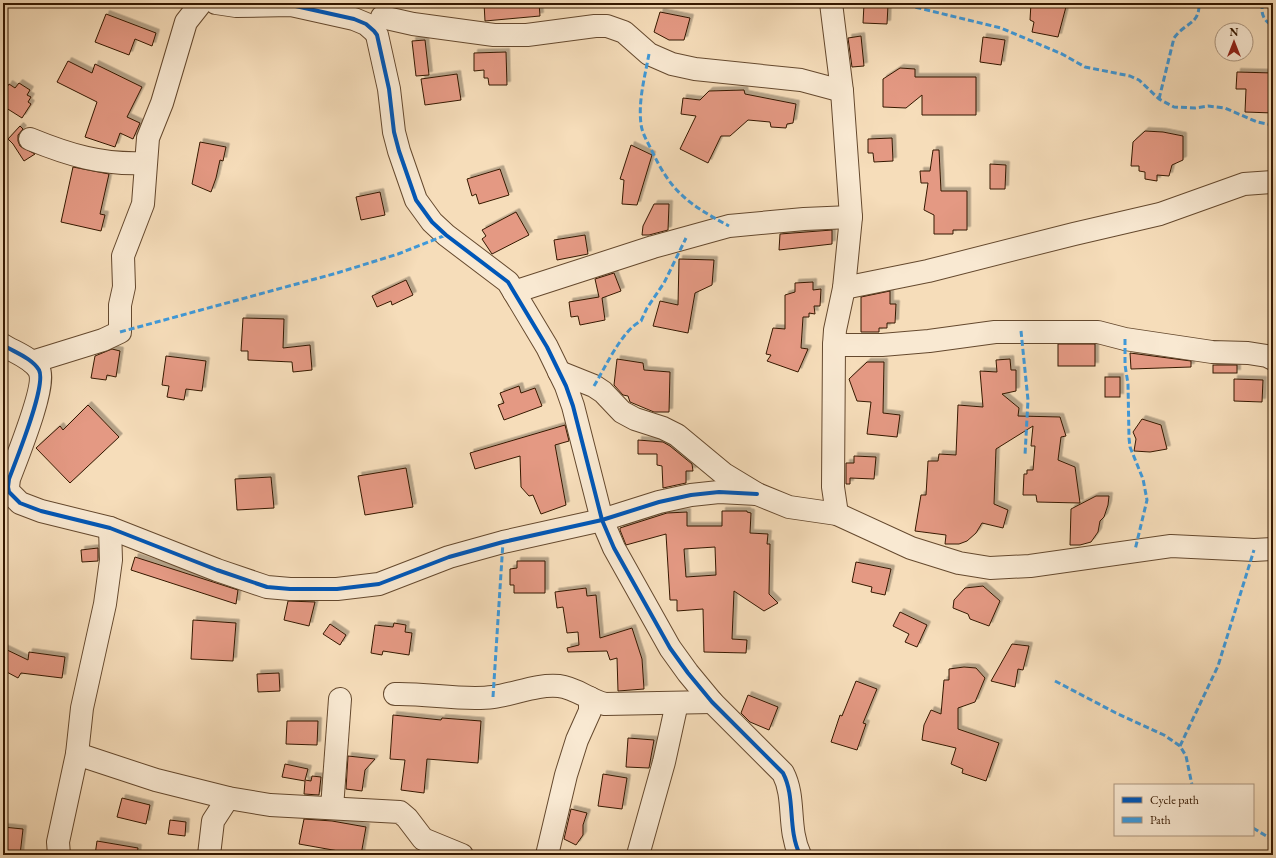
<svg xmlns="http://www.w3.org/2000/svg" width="1276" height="858" font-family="'EB Garamond',serif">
<defs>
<filter id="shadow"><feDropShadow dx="3.5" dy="-3.5" stdDeviation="0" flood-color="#0004"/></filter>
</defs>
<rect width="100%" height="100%" fill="#f6ddba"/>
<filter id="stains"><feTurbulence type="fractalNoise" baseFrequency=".005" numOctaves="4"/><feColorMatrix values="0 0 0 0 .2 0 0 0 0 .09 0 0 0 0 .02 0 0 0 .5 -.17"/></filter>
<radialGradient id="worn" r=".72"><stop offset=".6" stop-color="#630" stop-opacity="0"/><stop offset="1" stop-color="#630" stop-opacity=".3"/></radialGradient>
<g fill="#e49983" stroke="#351800" fill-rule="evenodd" filter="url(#shadow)">
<polygon points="484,3 539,3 540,16 485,21"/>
<polygon points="1031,3 1067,3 1058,37 1032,32 1034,22 1030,20"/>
<polygon points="864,4 888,5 887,24 863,23"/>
<polygon points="660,12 690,18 684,40 669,40 654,32"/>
<polygon points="106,14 156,33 152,46 135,39 129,55 95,42"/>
<polygon points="861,36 864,66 852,67 848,38"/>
<polygon points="983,37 1005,40 1001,65 980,62"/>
<polygon points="425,40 429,75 416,76 412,41"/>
<polygon points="506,52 507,85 489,85 488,78 484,78 484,70 474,71 474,53"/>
<polygon points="68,61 92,73 95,64 142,87 127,117 140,123 133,139 120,133 115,147 85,137 97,102 57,82"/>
<polygon points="900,68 915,69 915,77 976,77 976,115 922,115 922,95 906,108 883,107 883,79"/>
<polygon points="1237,72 1273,73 1273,113 1245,112 1246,89 1236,89"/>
<polygon points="457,74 461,100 425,105 421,79"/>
<polygon points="19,83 30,90 27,95 31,97 28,102 31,104 22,118 3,106 3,94 9,84 15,88"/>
<polygon points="744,90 745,94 796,104 793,123 787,124 786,128 771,127 770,122 748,120 730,136 721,136 708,163 680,149 696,116 681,114 683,98 700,100 709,91"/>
<polygon points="20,126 23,129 18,135 18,141 20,146 35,154 24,161 13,144 8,139"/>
<polygon points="1145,131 1163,132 1183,136 1183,160 1172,165 1169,176 1157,175 1157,181 1145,179 1145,172 1139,171 1139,166 1131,166 1133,142"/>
<polygon points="892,138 893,161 874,162 873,153 868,153 868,139"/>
<polygon points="200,142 226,147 223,161 220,160 216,178 211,192 192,184"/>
<polygon points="631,145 652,155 637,205 622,204 624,180 620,179"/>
<polygon points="933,150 939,150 941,191 967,191 967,230 953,230 953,234 934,234 934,215 924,210 928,183 921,183 920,171 930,171"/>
<polygon points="990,164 1006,165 1005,189 990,189"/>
<polygon points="73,167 109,174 100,214 105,215 101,231 61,222"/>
<polygon points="500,169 509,195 479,204 476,194 472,196 467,179"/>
<polygon points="380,192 385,215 361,220 356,197"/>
<polygon points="654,204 669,204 668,230 649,235 642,235 643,226"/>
<polygon points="516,212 529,235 492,254 482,239 486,236 482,230"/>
<polygon points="832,230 832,244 779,250 780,234"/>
<polygon points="585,235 588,254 557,260 554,240"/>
<polygon points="679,259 714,260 712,285 695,293 688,333 653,326 660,301 678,305"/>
<polygon points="614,273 621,291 602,298 605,320 580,325 578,316 571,317 569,302 599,297 595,279"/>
<polygon points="406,280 413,295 392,305 391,301 377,307 372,296"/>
<polygon points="813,282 813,290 821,289 820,306 814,306 815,314 809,313 809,317 803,317 801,348 808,349 798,372 767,361 771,355 766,354 773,328 785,329 785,295 795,292 795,283"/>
<polygon points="890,291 890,304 896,304 895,323 887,323 887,328 879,328 879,332 861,332 861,297"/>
<polygon points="243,318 284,319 283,348 310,345 312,370 293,372 292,362 248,360 248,351 241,351"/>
<rect x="1058" y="344" width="37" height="22"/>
<polygon points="112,349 120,351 116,377 107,375 106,380 91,378 95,356"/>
<polygon points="1130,353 1191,361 1191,367 1131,369"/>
<polygon points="166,356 206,361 202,391 186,389 184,400 167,397 169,386 162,385"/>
<polygon points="617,359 643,363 644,370 670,372 669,412 654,412 630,402 628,396 623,395 614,385"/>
<polygon points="1010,359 1011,370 1016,370 1016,391 1002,394 1019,408 1018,416 1060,417 1066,436 1061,437 1058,460 1075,467 1080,503 1037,502 1036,495 1023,495 1024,474 1027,474 1027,470 1033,470 1035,446 1031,446 1033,426 996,449 994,504 1008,510 1003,528 982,523 976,533 967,541 959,544 945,544 946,535 915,531 921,495 926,495 928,461 938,461 939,454 956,455 958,405 983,407 980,371 997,372 996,360"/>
<polygon points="867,362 884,362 883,413 900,415 897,437 867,434 871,402 857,401 849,379"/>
<rect x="1213" y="365" width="24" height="8"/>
<rect x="1105" y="377" width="15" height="20"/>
<polygon points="1234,379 1263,380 1262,402 1234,401"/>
<polygon points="519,386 521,393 535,388 542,406 504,420 498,405 504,403 500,393"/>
<polygon points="88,405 119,437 70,483 36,448 60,426 63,430"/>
<polygon points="1142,419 1161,425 1167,449 1150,452 1134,451 1136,439 1133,432"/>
<polygon points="565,425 569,441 555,445 566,505 541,514 533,495 529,496 521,487 520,456 475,469 470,453"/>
<polygon points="638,440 663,442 670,446 692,464 693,471 686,471 686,483 663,488 662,466 657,465 657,454 638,454"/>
<polygon points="854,456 876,457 874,479 850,478 850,484 846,484 846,463 854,463"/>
<polygon points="406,468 413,507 365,515 358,476"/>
<polygon points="271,477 274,508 237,510 235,479"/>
<polygon points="1096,496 1109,496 1108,505 1104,517 1100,521 1098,532 1091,542 1080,545 1070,545 1071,509"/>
<path d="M 722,511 L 747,511 L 747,512 L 751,513 L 750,533 L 768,534 L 767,544 L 770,544 L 769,594 L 778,603 L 764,611 L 734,591 L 732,639 L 747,640 L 746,653 L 704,652 L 703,609 L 677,611 L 677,600 L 670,600 L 666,534 L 626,545 L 620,530 L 620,528 L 667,513 L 687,512 L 687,526 L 722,526 ZM 715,547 L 716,575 L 686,577 L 684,549 Z"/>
<polygon points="98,548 98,561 82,562 81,550"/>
<polygon points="135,557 238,590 236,604 131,570"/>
<polygon points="517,561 545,561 545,593 514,593 514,585 510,585 510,569 517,568"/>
<polygon points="856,562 891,569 885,595 871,592 872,587 852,582"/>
<polygon points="983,586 1000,601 989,626 970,619 968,614 953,608 954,600 965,588"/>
<polygon points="586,588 587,596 596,595 600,638 632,628 642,659 644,689 618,691 617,658 610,660 607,651 568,652 567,648 579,645 578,632 567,633 563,607 557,608 555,592"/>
<polygon points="288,601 315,602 309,626 284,620"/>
<polygon points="900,612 927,625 917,647 905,642 909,634 893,626"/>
<polygon points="193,620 236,623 233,661 191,659"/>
<polygon points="394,623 406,625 405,632 412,633 409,655 383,651 382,655 371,653 375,625 393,627"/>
<polygon points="330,624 346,635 340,645 323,634"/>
<polygon points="1012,644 1029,646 1023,670 1018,669 1015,687 991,681"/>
<polygon points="3,648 28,660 29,652 65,657 62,678 21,673 18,678 3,670"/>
<polygon points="964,667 976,668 985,678 975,702 958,708 958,729 999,743 986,781 962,773 963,769 951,764 956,748 922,740 924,725 931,710 941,714 944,680 949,680 949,669"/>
<polygon points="279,673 280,691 258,692 257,674"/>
<polygon points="856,681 877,689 863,723 866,724 857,750 831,742 840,715 842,716"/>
<polygon points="748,695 778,707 769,730 750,722 741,713"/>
<polygon points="393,715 441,720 442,718 481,721 478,763 427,759 424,793 401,790 405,760 390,759"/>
<polygon points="287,721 318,721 317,745 286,744"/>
<polygon points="628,738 654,740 649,768 626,767"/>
<polygon points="348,756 375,759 365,770 362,791 346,789"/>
<polygon points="285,764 308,769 305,780 311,781 312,776 321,777 319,795 304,794 305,781 282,777"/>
<polygon points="603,774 627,778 622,809 598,806"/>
<polygon points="122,798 150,805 146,824 117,817"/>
<polygon points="571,809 587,813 583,825 583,835 576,845 564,839"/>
<polygon points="304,819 332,821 366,827 361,855 299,844"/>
<polygon points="170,820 186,822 185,836 168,834"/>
<polygon points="3,827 23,829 20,855 3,855"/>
<polygon points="97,841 138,848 137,855 95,855"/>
</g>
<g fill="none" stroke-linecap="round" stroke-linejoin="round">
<defs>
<g id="minor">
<path d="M 216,3 L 236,6 L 291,5 L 354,19 L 366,24 L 374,31 L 377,35 L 389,89 L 394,132 L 399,151 L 416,200 L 432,222 L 446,235 L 508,282 L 547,347 L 566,386 L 573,406 L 602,520 L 614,548 L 670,648 L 688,673 L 712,702 L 783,773 C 796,798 787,828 800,855"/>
<polyline points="831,3 842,91 851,217 844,288 835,330 834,345 833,487 837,514"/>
<polyline points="382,17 413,24 494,35 527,35 595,26 607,26 624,32 649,54 672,64 695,69 801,80 842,91"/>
<path d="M 30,139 C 69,155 102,165 145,163"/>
<polyline points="844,288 928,271 1074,234 1160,214 1244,184 1273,182"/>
<polyline points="514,292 653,247 729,226 804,219 851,217"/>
<path d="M 3,345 C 14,352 32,358 39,370 C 47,385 16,460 9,479 L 8,487 L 9,492 L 20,503 L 41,511 L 110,528 L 217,570 L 267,587 L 290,589 L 337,589 L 379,584 L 449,557 L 503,542 L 602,520 L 659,502 L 691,495 L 719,492 L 757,494"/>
<polyline points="834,345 882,345 929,341 995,332 1098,332 1125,339 1212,352 1248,353 1267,356 1273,359"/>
<polyline points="32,362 103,340 120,332 120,305 124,287 123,256 143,204 148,138 162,103 186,22 201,3"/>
<polyline points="559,372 594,386 603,392 622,412 635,419 663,428 677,435 724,474 757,494 789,507 837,514 911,548 959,563 990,568 1030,566 1171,546 1254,550 1273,549"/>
<path d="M 395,694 C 427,693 463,701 493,697 C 516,694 536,684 559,686 C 576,688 589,700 605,704 L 712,702"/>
<polyline points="77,754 156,780 228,798 270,805 400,812 407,818 423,839 462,855"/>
<polyline points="332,808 340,699"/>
<polyline points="59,855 58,842 77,754 82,708 105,604 111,560 110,528"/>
<polyline points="209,855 213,821 228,798"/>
<polyline points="547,855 566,775 577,740 590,711 590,698"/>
<polyline points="638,855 664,762 677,703"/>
</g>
</defs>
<use href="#minor" stroke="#65492e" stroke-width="24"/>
<use href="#minor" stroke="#f9e9d2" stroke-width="22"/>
<g stroke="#3e9adc" stroke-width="3" stroke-dasharray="6 3" stroke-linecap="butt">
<polyline points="898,3 1001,28 1062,54 1085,67 1130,76 1139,80 1159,99 1174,107 1195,108 1208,106 1225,108 1257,122 1273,125"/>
<path d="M 1263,3 C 1260,14 1264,21 1273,26"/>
<path d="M 649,54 C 645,76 638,101 641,124 C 642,133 647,141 651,149 C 671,192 688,204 729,226"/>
<path d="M 1159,99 L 1174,38 C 1185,22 1200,25 1199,3"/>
<polyline points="1021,331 1028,400 1025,455"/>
<polyline points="120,332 337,273 398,254 446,235"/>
<polyline points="1125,339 1125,365 1128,384 1129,438 1130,447 1143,479 1147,500 1135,550"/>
<path d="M 594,386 C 605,368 622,330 641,321 L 647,308 L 664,283 L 686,238"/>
<polyline points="1055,681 1116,713 1164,735 1180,746 1186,756 1192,785"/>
<polyline points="493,697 503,542"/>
<polyline points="1180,746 1218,666 1254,550"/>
<polyline points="1253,828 1273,840"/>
</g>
<defs>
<g id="cycleway">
<path d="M 216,3 L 236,6 L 291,5 L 354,19 L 366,24 L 374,31 L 377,35 L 389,89 L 394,132 L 399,151 L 416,200 L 432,222 L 446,235 L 508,282 L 547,347 L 566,386 L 573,406 L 602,520 L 614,548 L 670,648 L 688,673 L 712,702 L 783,773 C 796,798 787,828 800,855"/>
<path d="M 3,345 C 14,352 32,358 39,370 C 47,385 16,460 9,479 L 8,487 L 9,492 L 20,503 L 41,511 L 110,528 L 217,570 L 267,587 L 290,589 L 337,589 L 379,584 L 449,557 L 503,542 L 602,520 L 659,502 L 691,495 L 719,492 L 757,494"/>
</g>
</defs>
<use href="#cycleway" stroke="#f9e9d2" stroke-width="6"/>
<use href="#cycleway" stroke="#0057b8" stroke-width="4"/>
</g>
<rect width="1276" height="858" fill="none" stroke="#f6ddba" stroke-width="16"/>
<rect x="4" y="4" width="1268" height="850" fill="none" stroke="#351800" stroke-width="2"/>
<rect x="8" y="8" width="1260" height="842" fill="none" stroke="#351800"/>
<rect x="1114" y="784" width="140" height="52" fill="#f9e9d2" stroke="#ab957e"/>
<rect x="1122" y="797" width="20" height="6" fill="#0057b8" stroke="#ab957e"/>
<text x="1150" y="804" font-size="12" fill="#351800">Cycle path</text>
<rect x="1122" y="817" width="20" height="6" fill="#3e9adc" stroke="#ab957e"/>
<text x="1150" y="824" font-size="12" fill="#351800">Path</text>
<g transform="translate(1234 42)"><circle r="19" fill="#f9e9d2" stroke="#ab957e"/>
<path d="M0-3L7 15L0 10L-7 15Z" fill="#8f2418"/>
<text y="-6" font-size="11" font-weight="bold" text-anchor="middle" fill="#351800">N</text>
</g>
<rect width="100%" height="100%" filter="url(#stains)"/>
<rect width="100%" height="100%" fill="url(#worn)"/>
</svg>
